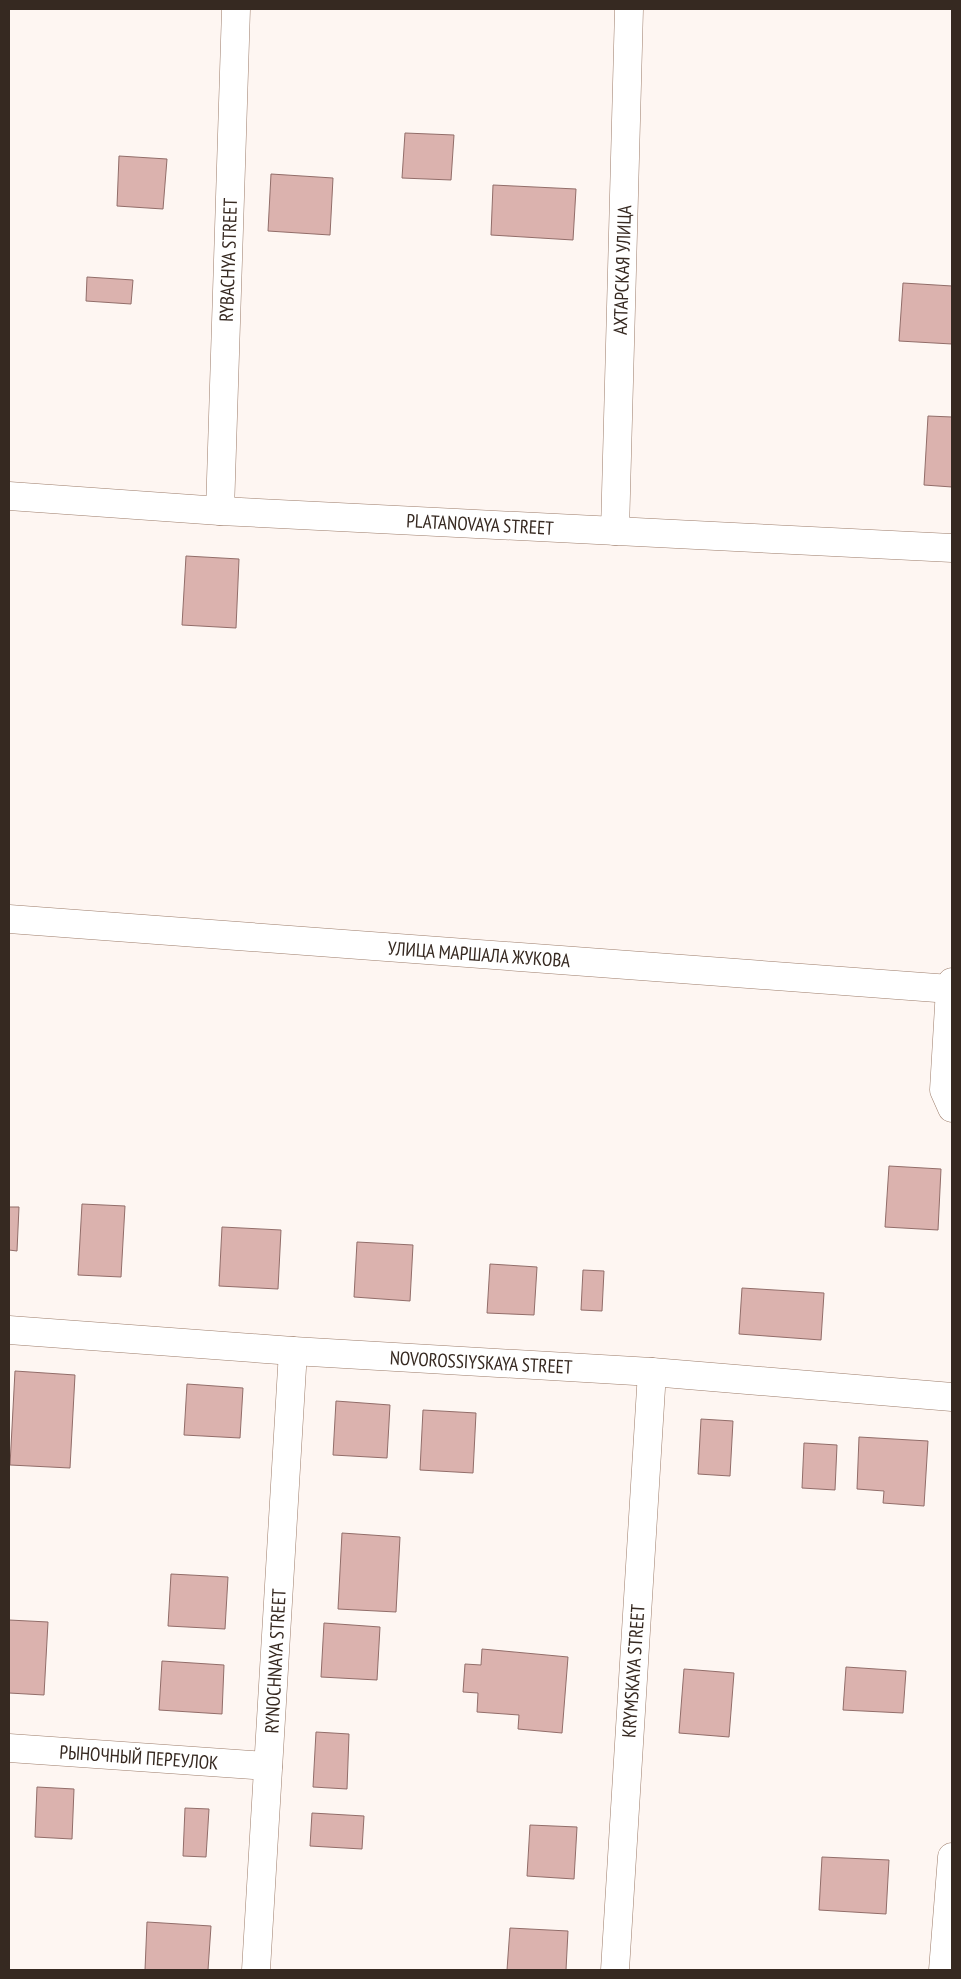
<svg xmlns="http://www.w3.org/2000/svg" width="961" height="1979" font-family="'PT Sans Narrow',sans-serif">
<rect width="100%" height="100%" fill="#fef6f2"/>
<g fill="#dbb2ae" stroke="#926d69">
<polygon points="405,133 454,135 451,180 402,178"/>
<polygon points="119,156 167,159 163,209 117,206"/>
<polygon points="271,174 333,178 330,235 268,231"/>
<polygon points="493,185 576,189 573,240 491,235"/>
<polygon points="87,277 133,280 131,304 86,301"/>
<polygon points="903,283 952,286 952,344 899,341"/>
<polygon points="928,416 952,417 952,487 924,485"/>
<polygon points="186,556 239,559 236,628 182,625"/>
<polygon points="889,1166 941,1169 938,1230 885,1227"/>
<polygon points="82,1204 125,1206 121,1277 78,1275"/>
<polygon points="9,1207 19,1207 17,1251 9,1250"/>
<polygon points="222,1227 281,1230 278,1289 219,1286"/>
<polygon points="357,1242 413,1245 410,1301 354,1297"/>
<polygon points="490,1264 537,1267 534,1315 487,1313"/>
<polygon points="583,1270 604,1271 602,1311 581,1310"/>
<polygon points="742,1288 824,1293 821,1340 739,1334"/>
<polygon points="15,1371 75,1375 70,1468 10,1465"/>
<polygon points="187,1384 243,1388 240,1438 184,1435"/>
<polygon points="336,1401 390,1405 387,1458 333,1455"/>
<polygon points="423,1410 476,1413 473,1473 420,1470"/>
<polygon points="701,1419 733,1421 730,1476 698,1474"/>
<polygon points="859,1437 928,1441 924,1506 883,1503 884,1491 857,1489"/>
<polygon points="804,1443 837,1445 835,1490 802,1488"/>
<polygon points="342,1533 400,1537 396,1612 338,1609"/>
<polygon points="171,1574 228,1577 225,1629 168,1626"/>
<polygon points="9,1620 48,1622 44,1695 9,1693"/>
<polygon points="324,1623 380,1627 377,1680 321,1677"/>
<polygon points="482,1649 568,1657 562,1733 518,1729 519,1715 477,1712 478,1693 463,1692 465,1664 481,1665"/>
<polygon points="162,1661 224,1665 222,1714 159,1710"/>
<polygon points="846,1667 906,1671 903,1713 843,1710"/>
<polygon points="684,1669 734,1673 729,1737 679,1733"/>
<polygon points="316,1732 349,1734 347,1789 313,1787"/>
<polygon points="37,1787 74,1789 72,1839 35,1837"/>
<polygon points="185,1808 209,1809 206,1857 183,1856"/>
<polygon points="312,1813 364,1816 362,1849 310,1846"/>
<polygon points="530,1825 577,1827 574,1879 527,1876"/>
<polygon points="822,1857 889,1860 886,1914 819,1910"/>
<polygon points="147,1922 211,1926 208,1970 145,1970"/>
<polygon points="510,1928 568,1931 566,1970 507,1970"/>
</g>
<g fill="none" stroke-linecap="round" stroke-linejoin="round">
<defs>
<g id="minor">
<polyline points="9,496 220,511 952,548"/>
<polyline points="220,511 236,9"/>
<polyline points="615,531 629,9"/>
<polyline points="9,919 950,989"/>
<polyline points="952,982 950,989 944,1090 952,1108"/>
<polyline points="9,1330 293,1351 652,1372 952,1397"/>
<polyline points="9,1748 268,1766"/>
<polyline points="256,1970 293,1351"/>
<polyline points="615,1970 652,1372"/>
<polyline points="943,1970 952,1857"/>
</g>
</defs>
<use href="#minor" stroke="#9d7d6b" stroke-width="29"/>
<use href="#minor" stroke="#fff" stroke-width="28"/>
</g>
<g text-anchor="middle" dominant-baseline="central" stroke-width="4" stroke-linejoin="round" paint-order="stroke">
<g font-size="19" fill="#362921" stroke="#fff">
<text transform="translate(228 260) rotate(-88)">RYBACHYA STREET</text>
<text transform="translate(622 270) rotate(-88)">АХТАРСКАЯ УЛИЦА</text>
<text transform="translate(480 524) rotate(3)">PLATANOVAYA STREET</text>
<text transform="translate(479 954) rotate(4)">УЛИЦА МАРШАЛА ЖУКОВА</text>
<text transform="translate(481 1362) rotate(3)">NOVOROSSIYSKAYA STREET</text>
<text transform="translate(275 1661) rotate(-87)">RYNOCHNAYA STREET</text>
<text transform="translate(633 1671) rotate(-86)">KRYMSKAYA STREET</text>
<text transform="translate(139 1757) rotate(4)">РЫНОЧНЫЙ ПЕРЕУЛОК</text>
</g>
</g>
<rect width="961" height="1979" fill="none" stroke="#362921" stroke-width="20"/>
</svg>
